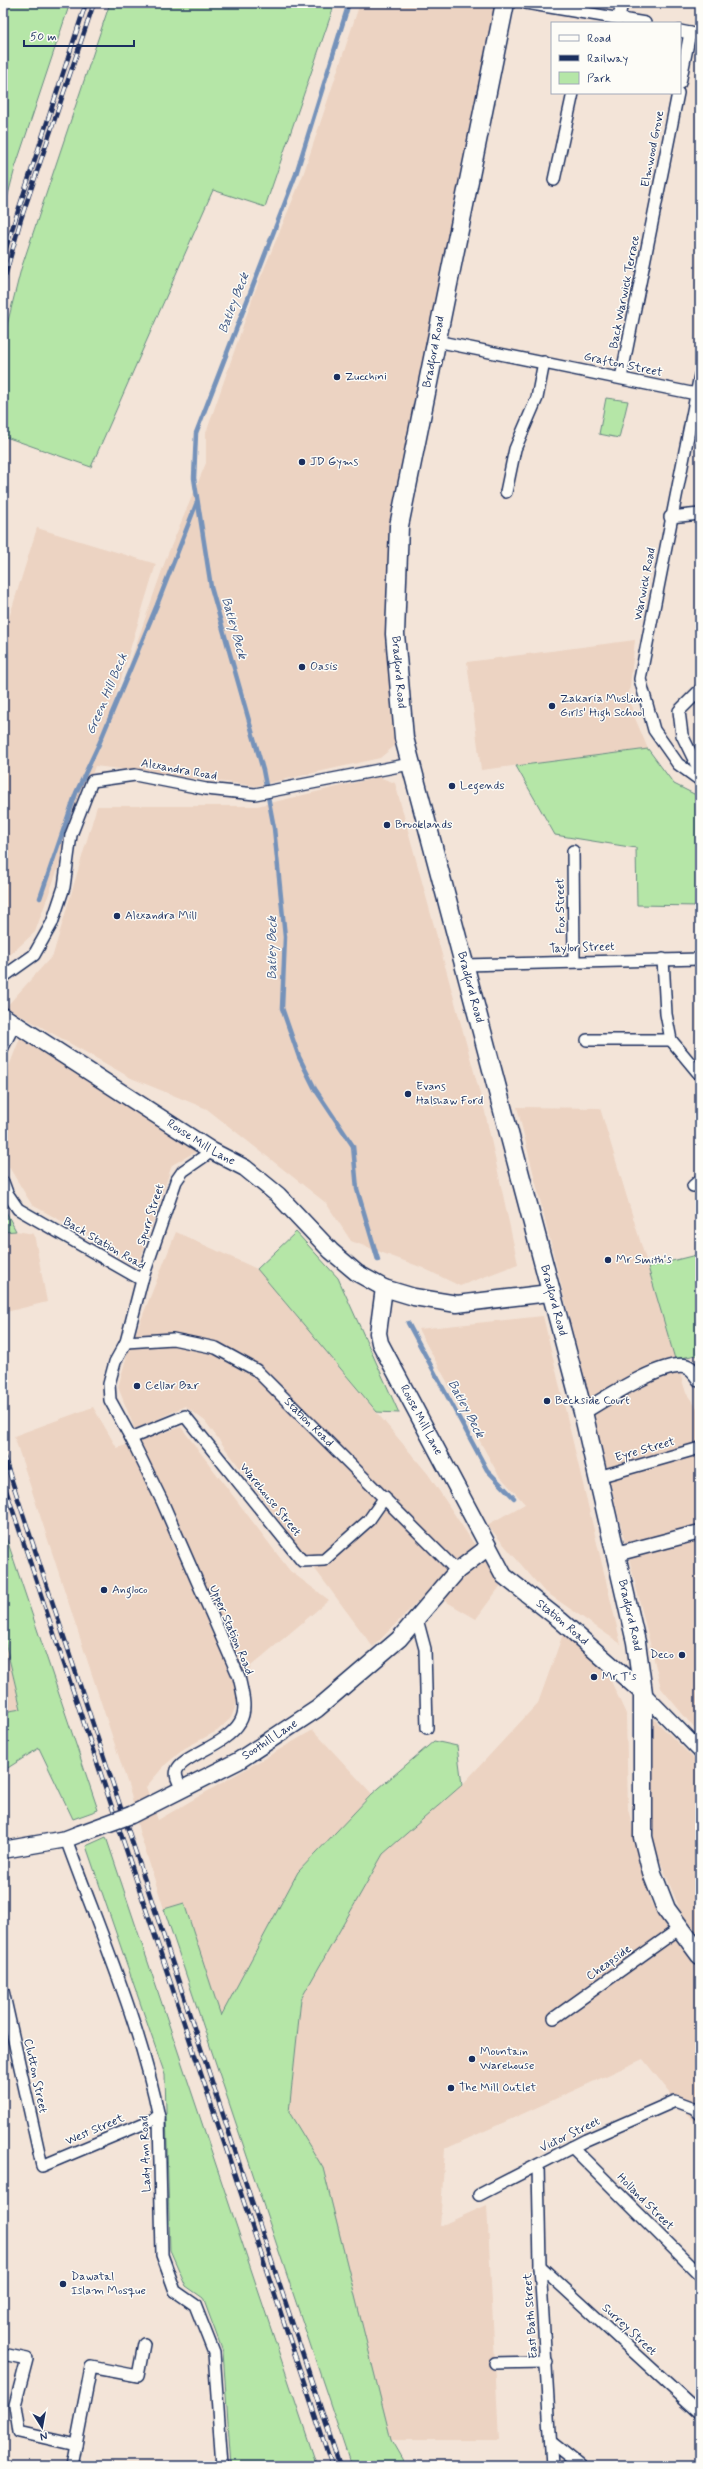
<svg xmlns="http://www.w3.org/2000/svg" width="703" height="2469" font-family="Mynerve,sans-serif">
<rect width="100%" height="100%" fill="#f3e4d8"/>
<filter id="ink" filterUnits="userSpaceOnUse"><feTurbulence type="fractalNoise" baseFrequency=".025" numOctaves="2"/><feDisplacementMap in="SourceGraphic" scale="8" xChannelSelector="R" yChannelSelector="G"/><feConvolveMatrix kernelMatrix="1 2 1 2 8 2 1 2 1" color-interpolation-filters="sRGB"/></filter>
<g filter="url(#ink)">
<g fill="#ecd3c2">
<polygon points="360,3 505,3 426,395 395,634 404,738 380,758 256,786 95,766 35,932 10,955 3,946 3,637 37,528 156,564 99,751 167,556 206,463 206,433 255,291 303,175"/>
<polygon points="635,640 629,695 635,718 648,749 481,770 467,662"/>
<polygon points="379,777 395,783 485,1112 518,1264 460,1286 423,1268 351,1241 326,1203 207,1109 131,1078 6,1007 53,955 97,806 257,806"/>
<polygon points="20,1038 199,1150 172,1165 139,1263 32,1205 9,1167 4,1079"/>
<polygon points="517,1107 600,1108 686,1393 700,1412 700,1735 661,1688"/>
<polygon points="16,1231 34,1234 47,1302 6,1312 3,1299 3,1232"/>
<polygon points="176,1232 257,1269 428,1474 501,1585 476,1619 428,1591 373,1647 205,1421 185,1406 135,1430 118,1387 127,1355"/>
<polygon points="543,1316 621,1644 543,1590 487,1525 525,1504 498,1474 418,1329"/>
<polygon points="93,1407 117,1448 181,1427 290,1571 329,1600 251,1666 231,1718 217,1731 185,1748 165,1765 146,1787 158,1820 313,1730 372,1794 298,1872 221,2016 184,1903 164,1909 139,1831 131,1794 14,1436"/>
<polygon points="3,1633 21,1709 3,1712"/>
<polygon points="563,1634 605,1668 626,1714 628,1809 651,1903 700,1969 700,2127 687,2114 643,2059 445,2149 440,2226 487,2205 499,2440 391,2440 323,2168 289,2112 301,1999 383,1854 462,1785 538,1703"/>
<polygon points="649,1714 700,1765 700,1939 683,1917 654,1846"/>
</g>
<g fill="#b5e6a7" stroke="#688a82">
<polygon points="3,3 70,3 15,168 3,214"/>
<polygon points="110,3 335,3 265,207 213,190 91,467 3,436 3,341 21,269"/>
<polygon points="606,398 628,401 619,438 599,434"/>
<polygon points="648,749 674,784 700,797 700,906 637,905 636,848 555,835 516,766"/>
<polygon points="3,1206 16,1231 3,1232"/>
<polygon points="296,1232 338,1278 399,1413 377,1412 257,1269"/>
<polygon points="700,1254 700,1358 697,1355 675,1359 648,1267"/>
<polygon points="3,1528 98,1810 73,1819 39,1748 3,1771 3,1712 21,1709 3,1633"/>
<polygon points="434,1741 457,1746 462,1785 383,1854 301,1999 289,2112 323,2168 391,2440 406,2466 351,2466 164,1909 184,1903 221,2016 298,1872 372,1794"/>
<polygon points="106,1837 317,2466 231,2466 223,2352 203,2298 186,2286 170,2250 165,2075 86,1846"/>
</g>
<g fill="none" stroke-linecap="round" stroke-linejoin="round">
<g stroke="#7492ba" stroke-width="4.5">
<polyline points="349,3 296,174 196,433 194,478 211,587 263,770 274,828 285,937 282,1008 299,1057 315,1089 353,1146 357,1189 378,1260"/>
<polyline points="40,898 76,793 99,744 157,605 197,502"/>
<polyline points="408,1323 487,1470 514,1498"/>
</g>
<defs>
<g id="minor">
<polyline points="526,3 645,23"/>
<polyline points="619,17 622,3"/>
<polyline points="680,31 700,35"/>
<polyline points="680,83 690,33"/>
<polyline points="554,180 573,93"/>
<polyline points="436,341 696,394"/>
<polyline points="700,375 640,679 654,730 678,764 700,780"/>
<polyline points="621,378 678,93"/>
<polyline points="506,492 515,449 537,398 544,362"/>
<polyline points="670,517 700,514"/>
<polyline points="700,690 679,711 682,735 700,772"/>
<polyline points="573,851 574,961"/>
<polyline points="663,959 666,1014 671,1040 700,1075"/>
<polyline points="464,965 700,959"/>
<polyline points="3,977 34,955 52,923 64,887 71,835 92,781 135,775 206,789 255,794 410,764"/>
<polyline points="587,1040 671,1040"/>
<polyline points="3,1047 15,1023"/>
<polyline points="3,1182 7,1193 18,1209 142,1280"/>
<polyline points="693,1186 700,1180"/>
<path id="s1" d="M 126,1342 L 173,1339 L 216,1348 L 256,1370 L 457,1571"/>
<polyline points="131,1438 185,1416 302,1561 324,1560 369,1520 385,1497"/>
<polyline points="598,1477 700,1448"/>
<polyline points="417,1619 425,1649 427,1728"/>
<path d="M 183,1790 C 180,1784 174,1777 177,1770 C 183,1755 226,1746 240,1722 C 248,1709 242,1691 239,1677 L 162,1501 L 131,1438 L 110,1400 L 109,1384 L 115,1362 L 126,1342 L 142,1280 L 176,1181 L 183,1171 L 212,1151"/>
<path d="M 66,1839 C 99,1930 140,2022 159,2117 L 162,2255 L 175,2291 L 195,2305 L 214,2353 L 222,2466"/>
<polyline points="3,1991 42,2166 159,2117"/>
<polyline points="554,2018 680,1928"/>
<polyline points="572,2147 700,2275"/>
<polyline points="538,2165 540,2266 552,2466"/>
<polyline points="479,2195 586,2140 675,2101 694,2108 700,2114"/>
<polyline points="540,2266 700,2413"/>
<polyline points="3,2354 27,2359 15,2405 19,2432 76,2445 91,2367 138,2376 144,2344"/>
<polyline points="495,2363 547,2362"/>
<polyline points="551,2442 581,2466"/>
<polyline points="72,2466 76,2445"/>
</g>
<g id="tertiary">
<path d="M 583,1412 C 605,1399 659,1363 684,1366 C 691,1367 696,1374 700,1380"/>
<polyline points="616,1554 700,1532"/>
<polyline points="643,1693 700,1751"/>
</g>
<g id="secondary">
<path id="s2" d="M 3,1016 L 212,1151 L 245,1168 L 278,1195 L 331,1251 L 357,1273 L 384,1288 L 414,1297 L 457,1304 L 549,1293"/>
<path id="s3" d="M 384,1288 L 378,1333 L 380,1343 L 504,1576 L 560,1620 L 643,1693"/>
<path id="s4" d="M 131,1815 L 238,1761 L 317,1709 L 399,1639 L 457,1571 L 487,1548"/>
<polyline points="3,1850 66,1839 79,1834"/>
</g>
<g id="primary">
<path id="s5" d="M 505,3 L 399,526 L 395,634 L 404,738 L 583,1412 L 636,1642 L 643,1693 L 643,1837 L 652,1873 L 666,1909 L 700,1955"/>
</g>
</defs>
<use href="#minor" stroke="#1b2f5e" stroke-width="14"/>
<use href="#tertiary" stroke="#1b2f5e" stroke-width="17"/>
<use href="#secondary" stroke="#1b2f5e" stroke-width="19"/>
<use href="#primary" stroke="#1b2f5e" stroke-width="21"/>
<use href="#minor" stroke="#fdfcf7" stroke-width="11"/>
<use href="#tertiary" stroke="#fdfcf7" stroke-width="14"/>
<use href="#secondary" stroke="#fdfcf7" stroke-width="16"/>
<use href="#primary" stroke="#fdfcf7" stroke-width="18"/>
<defs>
<g id="rail">
<polyline points="3,257 86,3"/>
<polyline points="3,284 21,219 94,3"/>
<polyline points="3,1454 340,2466"/>
<polyline points="3,1481 332,2466"/>
</g>
</defs>
<use href="#rail" stroke="#1b2f5e" stroke-width="4.5"/>
<use href="#rail" stroke="#fdfcf7" stroke-width="3" stroke-dasharray="9" stroke-linecap="butt"/>
<defs>
<polyline id="secondary-bridge" points="79,1834 131,1815"/>
</defs>
<use href="#secondary-bridge" stroke="#1b2f5e" stroke-width="19" stroke-linecap="butt"/>
<use href="#secondary-bridge" stroke="#fdfcf7" stroke-width="16"/>
</g>
</g>
<g fill="#1b2f5e" stroke="#fdfcf7" stroke-width="1.5">
<circle cx="337" cy="377" r="4"/>
<circle cx="302" cy="462" r="4"/>
<circle cx="302" cy="667" r="4"/>
<circle cx="552" cy="706" r="4"/>
<circle cx="452" cy="786" r="4"/>
<circle cx="387" cy="825" r="4"/>
<circle cx="117" cy="916" r="4"/>
<circle cx="408" cy="1094" r="4"/>
<circle cx="608" cy="1260" r="4"/>
<circle cx="137" cy="1386" r="4"/>
<circle cx="547" cy="1401" r="4"/>
<circle cx="104" cy="1590" r="4"/>
<circle cx="682" cy="1655" r="4"/>
<circle cx="594" cy="1677" r="4"/>
<circle cx="472" cy="2059" r="4"/>
<circle cx="451" cy="2088" r="4"/>
<circle cx="63" cy="2284" r="4"/>
</g>
<g text-anchor="middle" dominant-baseline="central" stroke-width="3" stroke-linejoin="round" paint-order="stroke">
<g font-size="12" fill="#1b2f5e" stroke="#fdfcf7">
<text transform="translate(653 149) rotate(-79)">Elmwood Grove</text>
<text transform="translate(625 292) rotate(-79)">Back Warwick Terrace</text>
<text transform="translate(434 352) rotate(-79)">Bradford Road</text>
<text transform="translate(623 365) rotate(12)">Grafton Street</text>
<text transform="translate(645 584) rotate(-79)">Warwick Road</text>
<text stroke="none"><textPath href="#s5" startOffset="680">Bradford Road</textPath></text>
<text transform="translate(179 770) rotate(10)">Alexandra Road</text>
<text transform="translate(561 906) rotate(-91)">Fox Street</text>
<text transform="translate(582 948) rotate(-2)">Taylor Street</text>
<text stroke="none"><textPath href="#s5" startOffset="1004">Bradford Road</textPath></text>
<text stroke="none"><textPath href="#s2" startOffset="235">Rouse Mill Lane</textPath></text>
<text transform="translate(151 1215) rotate(-72)">Spurr Street</text>
<text transform="translate(104 1244) rotate(30)">Back Station Road</text>
<text stroke="none"><textPath href="#s5" startOffset="1328">Bradford Road</textPath></text>
<text stroke="none"><textPath href="#s3" startOffset="143">Rouse Mill Lane</textPath></text>
<text stroke="none"><textPath href="#s1" startOffset="211">Station Road</textPath></text>
<text transform="translate(645 1450) rotate(-16)">Eyre Street</text>
<text transform="translate(270 1500) rotate(51)">Warehouse Street</text>
<text stroke="none"><textPath href="#s5" startOffset="1652">Bradford Road</textPath></text>
<text stroke="none"><textPath href="#s3" startOffset="394">Station Road</textPath></text>
<text transform="translate(231 1630) rotate(67)">Upper Station Road</text>
<text stroke="none"><textPath href="#s4" startOffset="158">Soothill Lane</textPath></text>
<text transform="translate(609 1963) rotate(-36)">Cheapside</text>
<text transform="translate(35 2076) rotate(78)">Clutton Street</text>
<text transform="translate(95 2130) rotate(-23)">West Street</text>
<text transform="translate(570 2135) rotate(-26)">Victor Street</text>
<text transform="translate(146 2154) rotate(-92)">Lady Ann Road</text>
<text transform="translate(645 2202) rotate(45)">Holland Street</text>
<text transform="translate(531 2316) rotate(-94)">East Bath Street</text>
<text transform="translate(629 2330) rotate(43)">Surrey Street</text>
</g>
<g font-size="12" fill="#1b2f5e" stroke="#fdfcf7" text-anchor="start">
<text x="345" y="377">Zucchini</text>
<text x="310" y="462">JD Gyms</text>
<text x="310" y="667">Oasis</text>
<text x="560" y="699">Zakaria Muslim<tspan x="560" dy="14">Girls' High School</tspan></text>
<text x="460" y="786">Legends</text>
<text x="395" y="825">Brooklands</text>
<text x="125" y="916">Alexandra Mill</text>
<text x="416" y="1087">Evans<tspan x="416" dy="14">Halshaw Ford</tspan></text>
<text x="616" y="1260">Mr Smith's</text>
<text x="145" y="1386">Cellar Bar</text>
<text x="555" y="1401">Beckside Court</text>
<text x="112" y="1590">Angloco</text>
<text x="674" y="1655" text-anchor="end">Deco</text>
<text x="602" y="1677">Mr T's</text>
<text x="480" y="2052">Mountain<tspan x="480" dy="14">Warehouse</tspan></text>
<text x="459" y="2088">The Mill Outlet</text>
<text x="71" y="2277">Dawatal<tspan x="71" dy="14">Islam Mosque</tspan></text>
</g>
<g font-size="13" font-style="italic" fill="#405884" stroke="#fdfcf7">
<text transform="translate(234 303) rotate(-69)">Batley Beck</text>
<text transform="translate(234 628) rotate(74)">Batley Beck</text>
<text transform="translate(107 694) rotate(-67)">Green Hill Beck</text>
<text transform="translate(272 948) rotate(-90)">Batley Beck</text>
<text transform="translate(466 1409) rotate(62)">Batley Beck</text>
</g>
</g>
<rect width="703" height="2469" fill="none" stroke="#fdfcf7" stroke-width="16"/>
<rect x="8" y="8" width="687" height="2453" fill="none" stroke="#1b2f5e" stroke-width="1.5" filter="url(#ink)"/>
<rect x="551" y="22" width="130" height="72" fill="#fdfcf7" stroke="#a3aaba"/>
<rect x="559" y="35" width="20" height="6" fill="#fdfcf7" stroke="#a3aaba"/>
<text x="587" y="42" font-size="12" fill="#1b2f5e">Road</text>
<rect x="559" y="55" width="20" height="6" fill="#1b2f5e" stroke="#a3aaba"/>
<text x="587" y="62" font-size="12" fill="#1b2f5e">Railway</text>
<rect x="559" y="72" width="20" height="12" fill="#b5e6a7" stroke="#a3aaba"/>
<text x="587" y="82" font-size="12" fill="#1b2f5e">Park</text>
<g transform="translate(42 2427) rotate(169)" stroke="#fdfcf7" stroke-width="3" paint-order="stroke">
<path d="M0-3L7 15L0 10L-7 15Z" fill="#1b2f5e"/>
<text y="-6" font-size="11" font-weight="bold" text-anchor="middle" fill="#1b2f5e">N</text>
</g>
<path d="M24 40v6h110v-6" fill="none" stroke="#1b2f5e" stroke-width="2"/>
<text x="30" y="40" font-size="12" fill="#1b2f5e" stroke="#fdfcf7" stroke-width="3" paint-order="stroke">50 m</text>
</svg>
